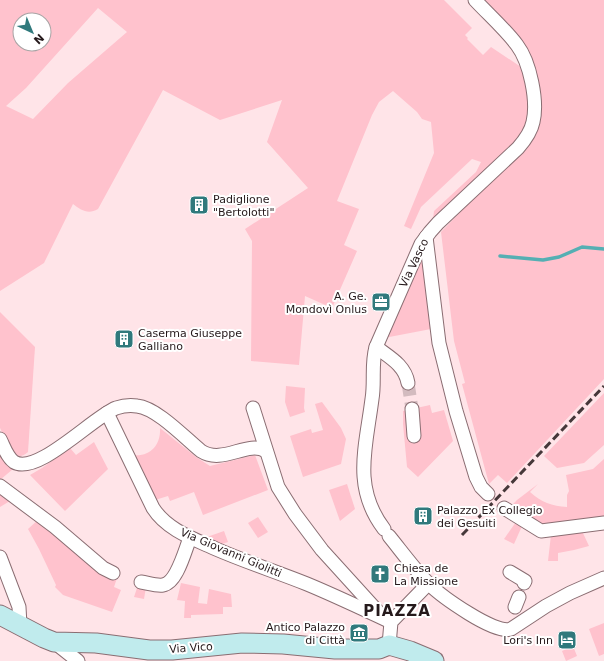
<svg xmlns="http://www.w3.org/2000/svg" width="604" height="661" font-family="'DejaVu Sans',sans-serif">
<rect width="100%" height="100%" fill="#ffe4e8"/>
<g fill="#ffc2cd" fill-rule="evenodd">
<path d="M 0,0 L 444,0 L 472,28 L 465,35 L 468,38 L 467,39 L 483,55 L 491,47 L 521,67 C 526,87 533,111 523,132 C 521,136 517,140 514,144 L 433,219 L 434,211 L 476,172 L 481,162 L 472,159 L 421,207 L 411,229 L 404,226 L 434,153 L 431,122 L 422,119 L 417,112 L 393,91 L 379,102 L 372,115 L 337,201 L 359,209 L 344,245 L 357,251 L 332,308 L 305,296 L 299,365 L 251,361 L 252,241 L 245,229 L 308,188 L 267,142 L 282,100 L 220,120 L 163,90 L 98,209 C 88,215 81,210 73,204 L 44,263 L 0,291 ZM 98,8 L 127,32 L 68,83 L 33,119 L 6,106 L 26,88 ZM 20,20 L 44,20 L 44,44 L 20,44 Z"/>
<polygon points="482,0 604,0 604,379 507,483 498,475 489,484 462,384 465,383 454,341 441,232 468,204 526,150 536,135 539,125 541,113 535,72"/>
<polygon points="423,251 431,329 384,338"/>
<path d="M 0,312 L 35,347 L 28,452 C 23,456 21,457 15,456 L 8,445 L 0,428 Z"/>
<polygon points="286,386 305,388 304,408 305,412 290,417 285,402"/>
<polygon points="604,393 604,445 584,463 557,468 544,456"/>
<polygon points="322,402 341,428 346,439 341,464 303,477 290,436 311,429 312,433 323,430 315,404"/>
<polygon points="430,405 432,413 444,410 453,441 418,477 407,467 403,424 403,411"/>
<path d="M 160,428 L 196,457 L 210,466 L 255,455 L 268,490 L 203,515 L 194,492 L 170,501 L 168,496 L 155,500 L 133,455 C 151,457 161,444 160,428 Z"/>
<polygon points="94,442 108,469 65,511 30,475 42,468 70,448 76,455"/>
<polygon points="0,450 7,462 13,469 0,480"/>
<path d="M 604,459 L 604,518 L 543,526 L 511,506 L 517,500 L 538,484 L 530,492 C 541,502 552,506 567,507 L 567,495 L 569,491 L 566,475 L 593,469 Z"/>
<polygon points="347,484 355,509 340,521 329,490"/>
<polygon points="0,489 10,501 0,507"/>
<polygon points="258,517 268,532 258,538 248,523"/>
<polygon points="39,519 101,571 117,578 114,587 121,590 112,612 63,595 55,587 56,585 39,549 28,529"/>
<polygon points="516,522 522,526 514,544 504,539"/>
<polygon points="224,531 228,542 219,545 204,538"/>
<polygon points="582,531 589,546 574,550 558,553 558,561 548,561 551,535"/>
<polygon points="181,583 200,587 198,603 207,604 209,589 231,594 232,607 223,607 223,614 191,615 191,618 184,618 185,601 177,600"/>
<polygon points="138,585 146,587 144,599 134,597"/>
<polygon points="604,623 604,654 599,656 589,629"/>
<polygon points="573,646 577,656 566,661 562,651"/>
</g>
<g fill="none" stroke-linecap="round" stroke-linejoin="round">
<polyline stroke="#55afb3" stroke-width="3.5" points="500,256 543,260 559,257 582,247 604,249"/>
<polyline stroke="#d3bbbf" stroke-width="13" stroke-dasharray="13 6" stroke-linecap="butt" points="408,383 412,409"/>
<defs>
<g id="street">
<polyline points="426,237 439,343 456,411 476,477 481,487 488,494"/>
<path d="M 376,347 C 389,357 405,365 408,383"/>
<polyline points="253,408 278,487 295,514 322,550 381,615"/>
<polyline points="412,409 414,436"/>
<path d="M 107,413 L 153,508 C 167,530 194,539 216,549 C 246,562 277,572 307,584 C 336,596 363,609 391,622"/>
<path d="M 0,439 C 4,447 7,457 14,462 C 37,476 93,417 116,408 C 122,406 130,405 137,406 C 157,408 185,438 201,451 C 223,465 247,440 266,451"/>
<polyline points="0,486 55,527 103,568 113,573"/>
<polyline points="504,508 541,531 604,523"/>
<path d="M 384,529 C 352,487 366,447 372,399 C 375,382 371,364 376,347 L 421,244 L 430,232 L 438,223 L 518,148 C 525,140 531,132 533,122 C 538,101 530,62 517,45 C 505,29 489,15 475,0"/>
<path d="M 389,536 C 402,552 415,570 429,584 C 441,596 495,635 511,629 L 546,606 L 570,593 L 604,578"/>
<polyline points="0,557 19,607 20,625"/>
<polyline points="510,572 525,581 524,583"/>
<path d="M 141,582 C 148,583 156,586 163,585 C 177,583 185,550 190,538"/>
<polyline points="515,607 519,597"/>
<polyline points="54,642 78,661"/>
<polyline points="389,645 391,622 428,584"/>
</g>
<polyline id="secondary" points="0,615 44,638 54,642 96,643 149,650 172,650 242,643 283,644 335,649 379,649 389,645 410,651 434,661"/>
</defs>
<use href="#street" stroke="#8a6d72" stroke-width="15"/>
<use href="#secondary" stroke="#8a6d72" stroke-width="21"/>
<use href="#street" stroke="#fff" stroke-width="13"/>
<use href="#secondary" stroke="#c0ebed" stroke-width="19"/>
<polyline stroke="#46383a" stroke-width="3" stroke-dasharray="8 4" stroke-linecap="butt" points="462,535 604,386"/>
</g>
<defs>
<symbol id="building-square" viewBox="-11 -11 22 22"><rect x="-9" y="-9" width="18" height="18" rx="4" fill="#30797c" stroke="#fff"/><path d="M-4-6H4V6H1V3H-1V6H-4ZM-2.5-4.3h1.7v1.8h-1.7ZM.8-4.3h1.7v1.8H.8ZM-2.5-1h1.7V.8h-1.7ZM.8-1h1.7V.8H.8Z" fill="#fff"/></symbol>
<symbol id="office-square" viewBox="-11 -11 22 22"><rect x="-9" y="-9" width="18" height="18" rx="4" fill="#30797c" stroke="#fff"/><path d="M-6-3h4V-5.5h4V-3h4V5H-6ZM-1-4.5V-3h2v-1.5ZM-6 0V1H6V0Z" fill="#fff"/></symbol>
<symbol id="church-square" viewBox="-11 -11 22 22"><rect x="-9" y="-9" width="18" height="18" rx="4" fill="#30797c" stroke="#fff"/><path d="M-1.2-6h2.4v3.5h3.3v2.4h-3.3V6h-2.4V-.1h-3.3v-2.4h3.3Z" fill="#fff"/></symbol>
<symbol id="museum-square" viewBox="-11 -11 22 22"><rect x="-9" y="-9" width="18" height="18" rx="4" fill="#30797c" stroke="#fff"/><path d="M0-6L6-3V-2H-6V-3ZM-5-1h2V3h-2ZM-1-1h2V3h-2ZM3-1h2V3H3ZM-6 4H6V6H-6Z" fill="#fff"/></symbol>
<symbol id="hotel-square" viewBox="-11 -11 22 22"><rect x="-9" y="-9" width="18" height="18" rx="4" fill="#30797c" stroke="#fff"/><path d="M-6-4.5h1.5V1H6V5H4.5V3h-9V5H-6ZM-4 0a1.8 1.8 0 1 1 3.6 0ZM.5 0V-2.5h3Q6-2.5 6 0Z" fill="#fff"/></symbol>
</defs>
<g fill-rule="evenodd">
<use href="#building-square" x="188" y="194" width="22" height="22"/>
<use href="#office-square" x="370" y="291" width="22" height="22"/>
<use href="#building-square" x="113" y="328" width="22" height="22"/>
<use href="#building-square" x="412" y="505" width="22" height="22"/>
<use href="#church-square" x="369" y="563" width="22" height="22"/>
<use href="#museum-square" x="348" y="622" width="22" height="22"/>
<use href="#hotel-square" x="556" y="629" width="22" height="22"/>
</g>
<g text-anchor="middle" dominant-baseline="central" stroke-width="4" stroke-linejoin="round" paint-order="stroke">
<g font-size="11" fill="#25191b" stroke="#fff" text-anchor="start">
<text x="213" y="199">Padiglione<tspan x="213" dy="13">"Bertolotti"</tspan></text>
<text x="367" y="296" text-anchor="end">A. Ge.<tspan x="367" dy="13">Mondovì Onlus</tspan></text>
<text x="138" y="333">Caserma Giuseppe<tspan x="138" dy="13">Galliano</tspan></text>
<text x="437" y="510">Palazzo Ex Collegio<tspan x="437" dy="13">dei Gesuiti</tspan></text>
<text x="394" y="568">Chiesa de<tspan x="394" dy="13">La Missione</tspan></text>
<text x="345" y="627" text-anchor="end">Antico Palazzo<tspan x="345" dy="13">di Città</tspan></text>
<text x="553" y="640" text-anchor="end">Lori's Inn</text>
</g>
<g font-size="11" fill="#25191b" stroke="#fff">
<text transform="translate(414 263) rotate(-64)">Via Vasco</text>
<text transform="translate(231 553) rotate(23)">Via Giovanni Giolitti</text>
<text transform="translate(191 648) rotate(-4)">Via Vico</text>
</g>
<g font-size="15" font-weight="bold" letter-spacing="1" fill="#25191b" stroke="#fff">
<text x="397" y="611">PIAZZA</text>
</g>
</g>
<g transform="translate(32 32) rotate(136)"><circle r="19" fill="#ffffff" stroke="#a8a3a4"/>
<path d="M0-3L7 15L0 10L-7 15Z" fill="#30797c"/>
<text y="-6" font-size="11" font-weight="bold" text-anchor="middle" fill="#25191b">N</text>
</g>
</svg>
